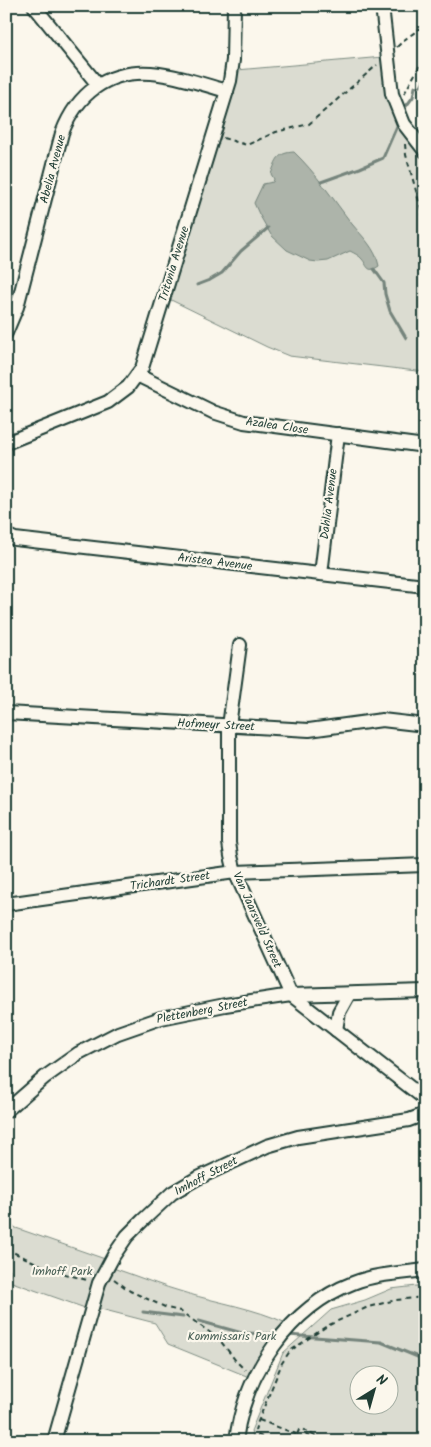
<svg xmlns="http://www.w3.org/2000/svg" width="431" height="1447" font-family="Kalam,sans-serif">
<rect width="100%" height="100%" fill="#fbf7ec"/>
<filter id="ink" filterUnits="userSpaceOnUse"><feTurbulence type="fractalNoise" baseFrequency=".02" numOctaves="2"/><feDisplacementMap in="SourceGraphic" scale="10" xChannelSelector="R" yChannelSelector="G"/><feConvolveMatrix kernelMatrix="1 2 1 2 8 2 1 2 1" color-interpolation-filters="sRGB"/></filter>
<g filter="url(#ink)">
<g fill="#dbdcd1" stroke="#7d8c82" fill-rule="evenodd">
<polygon points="383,57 417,149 425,158 425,372 289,356 267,347 169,299 237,70"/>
<polygon points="6,1222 16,1228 105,1259 90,1291 85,1308 9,1281 11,1270 6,1268"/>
<path d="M 113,1268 C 137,1276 161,1286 186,1293 C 219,1303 254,1308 286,1323 C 270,1339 258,1357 249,1377 L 168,1344 L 155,1323 L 97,1308 Z"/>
<path d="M 425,1285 L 425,1441 L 255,1441 L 251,1431 L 283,1353 L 331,1310 L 365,1300 L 391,1289 ZM 358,1374 L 388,1374 L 388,1404 L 358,1404 Z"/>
</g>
<path fill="#adb4aa" stroke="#74847b" d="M 294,152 C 316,173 333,199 352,224 C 362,236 376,249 379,266 C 367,274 368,266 362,259 C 360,256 354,253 350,251 L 328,261 L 318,262 L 310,261 L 287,250 L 271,235 L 259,214 L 254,203 L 263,184 L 273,182 L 274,179 L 271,174 C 277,159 277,153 294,152 Z"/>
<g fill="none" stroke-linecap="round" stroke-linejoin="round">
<g stroke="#74847b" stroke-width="3">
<polyline points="404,109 413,97 415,87 421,86 425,78"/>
<polyline points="321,182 360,168 383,158 397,126"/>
<polyline points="374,269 384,283 385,294 390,311 406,338"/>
<polyline points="197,285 210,280 222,273 241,251 268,228"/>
<polyline points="143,1312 183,1317"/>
<polyline points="199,1321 242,1333 280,1334"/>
<polyline points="288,1335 381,1342 425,1360"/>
</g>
<defs>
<g id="minor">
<polyline points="34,6 98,85"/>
<polyline points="382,6 392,94 404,124 425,151"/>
<path d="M 6,333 L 17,307 L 62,133 C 77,94 107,70 151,73 C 176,75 202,84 227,91"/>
<polyline points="137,375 213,412 244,422 425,446"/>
<polyline points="6,443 108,402 128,387 142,368 230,81 233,60 234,6"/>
<polyline points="6,535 15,539 425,586"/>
<polyline points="321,574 338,434"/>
<polyline points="240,645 229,726 229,843 231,856 235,872 291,995 425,1099"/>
<polyline points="6,713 309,730 382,720 425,725"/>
<polyline points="6,904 235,872 425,865"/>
<polyline points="336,1030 339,1012 349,994"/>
<polyline points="6,1111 45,1077 79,1053 118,1033 161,1018 225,1005 291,995 425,991"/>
<polyline points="54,1441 99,1283 114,1255 127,1236 143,1220 172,1193 196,1179 267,1146 298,1137 409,1120 425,1114"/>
<path d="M 236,1441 C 244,1374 290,1307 353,1283 C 376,1274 401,1273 425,1270"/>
</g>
</defs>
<use href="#minor" stroke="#1f3d34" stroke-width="16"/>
<g stroke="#1f3d34" stroke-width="2" stroke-dasharray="5 4" stroke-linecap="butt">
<polyline points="397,47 404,40 425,25"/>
<polyline points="404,94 425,56"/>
<polyline points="223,138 247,145 276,132 309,124 377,65"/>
<polyline points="405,144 406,155 425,223"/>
<polyline points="6,1249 54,1271 87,1280"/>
<polyline points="114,1279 130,1291 167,1308 180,1311 187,1316 219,1339 236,1361 245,1370"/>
<polyline points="259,1420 296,1434"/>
<polyline points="319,1438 306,1435 299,1438 296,1437 299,1430 302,1429 324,1441"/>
<polyline points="270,1441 258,1435 255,1430 257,1424 282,1363 290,1351 327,1326 368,1307 396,1300 425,1297"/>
</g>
<use href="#minor" stroke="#fbf7ec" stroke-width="12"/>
</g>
</g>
<g text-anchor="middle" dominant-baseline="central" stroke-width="4.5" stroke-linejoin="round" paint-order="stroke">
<g font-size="12" fill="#1f3d34" stroke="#fbf7ec">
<text transform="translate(53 169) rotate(-75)">Abelia Avenue</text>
<text transform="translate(174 264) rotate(-73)">Tritonia Avenue</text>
<text transform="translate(277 426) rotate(8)">Azalea Close</text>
<text transform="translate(329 504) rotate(-83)">Dahlia Avenue</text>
<text transform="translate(215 562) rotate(7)">Aristea Avenue</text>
<text transform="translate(216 725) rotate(3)">Hofmeyr Street</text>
<text transform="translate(170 881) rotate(-8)">Trichardt Street</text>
<text transform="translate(257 920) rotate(66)">Van Jaarsveld Street</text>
<text transform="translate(202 1011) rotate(-11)">Plettenberg Street</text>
<text transform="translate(206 1176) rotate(-28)">Imhoff Street</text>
</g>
<g font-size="12" fill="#455d53" stroke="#fbf7ec">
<text x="62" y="1271">Imhoff Park</text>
<text x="232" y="1336">Kommissaris Park</text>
</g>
</g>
<rect width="431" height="1447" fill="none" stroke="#fbf7ec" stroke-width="25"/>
<rect x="12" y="12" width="406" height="1422" fill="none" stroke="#1f3d34" stroke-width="2" filter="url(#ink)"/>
<g transform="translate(374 1390) rotate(37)"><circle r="24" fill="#fbf7ec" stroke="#a3ada2"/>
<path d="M0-4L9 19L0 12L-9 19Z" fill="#1f3d34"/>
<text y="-8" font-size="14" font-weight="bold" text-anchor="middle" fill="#1f3d34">N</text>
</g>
</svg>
